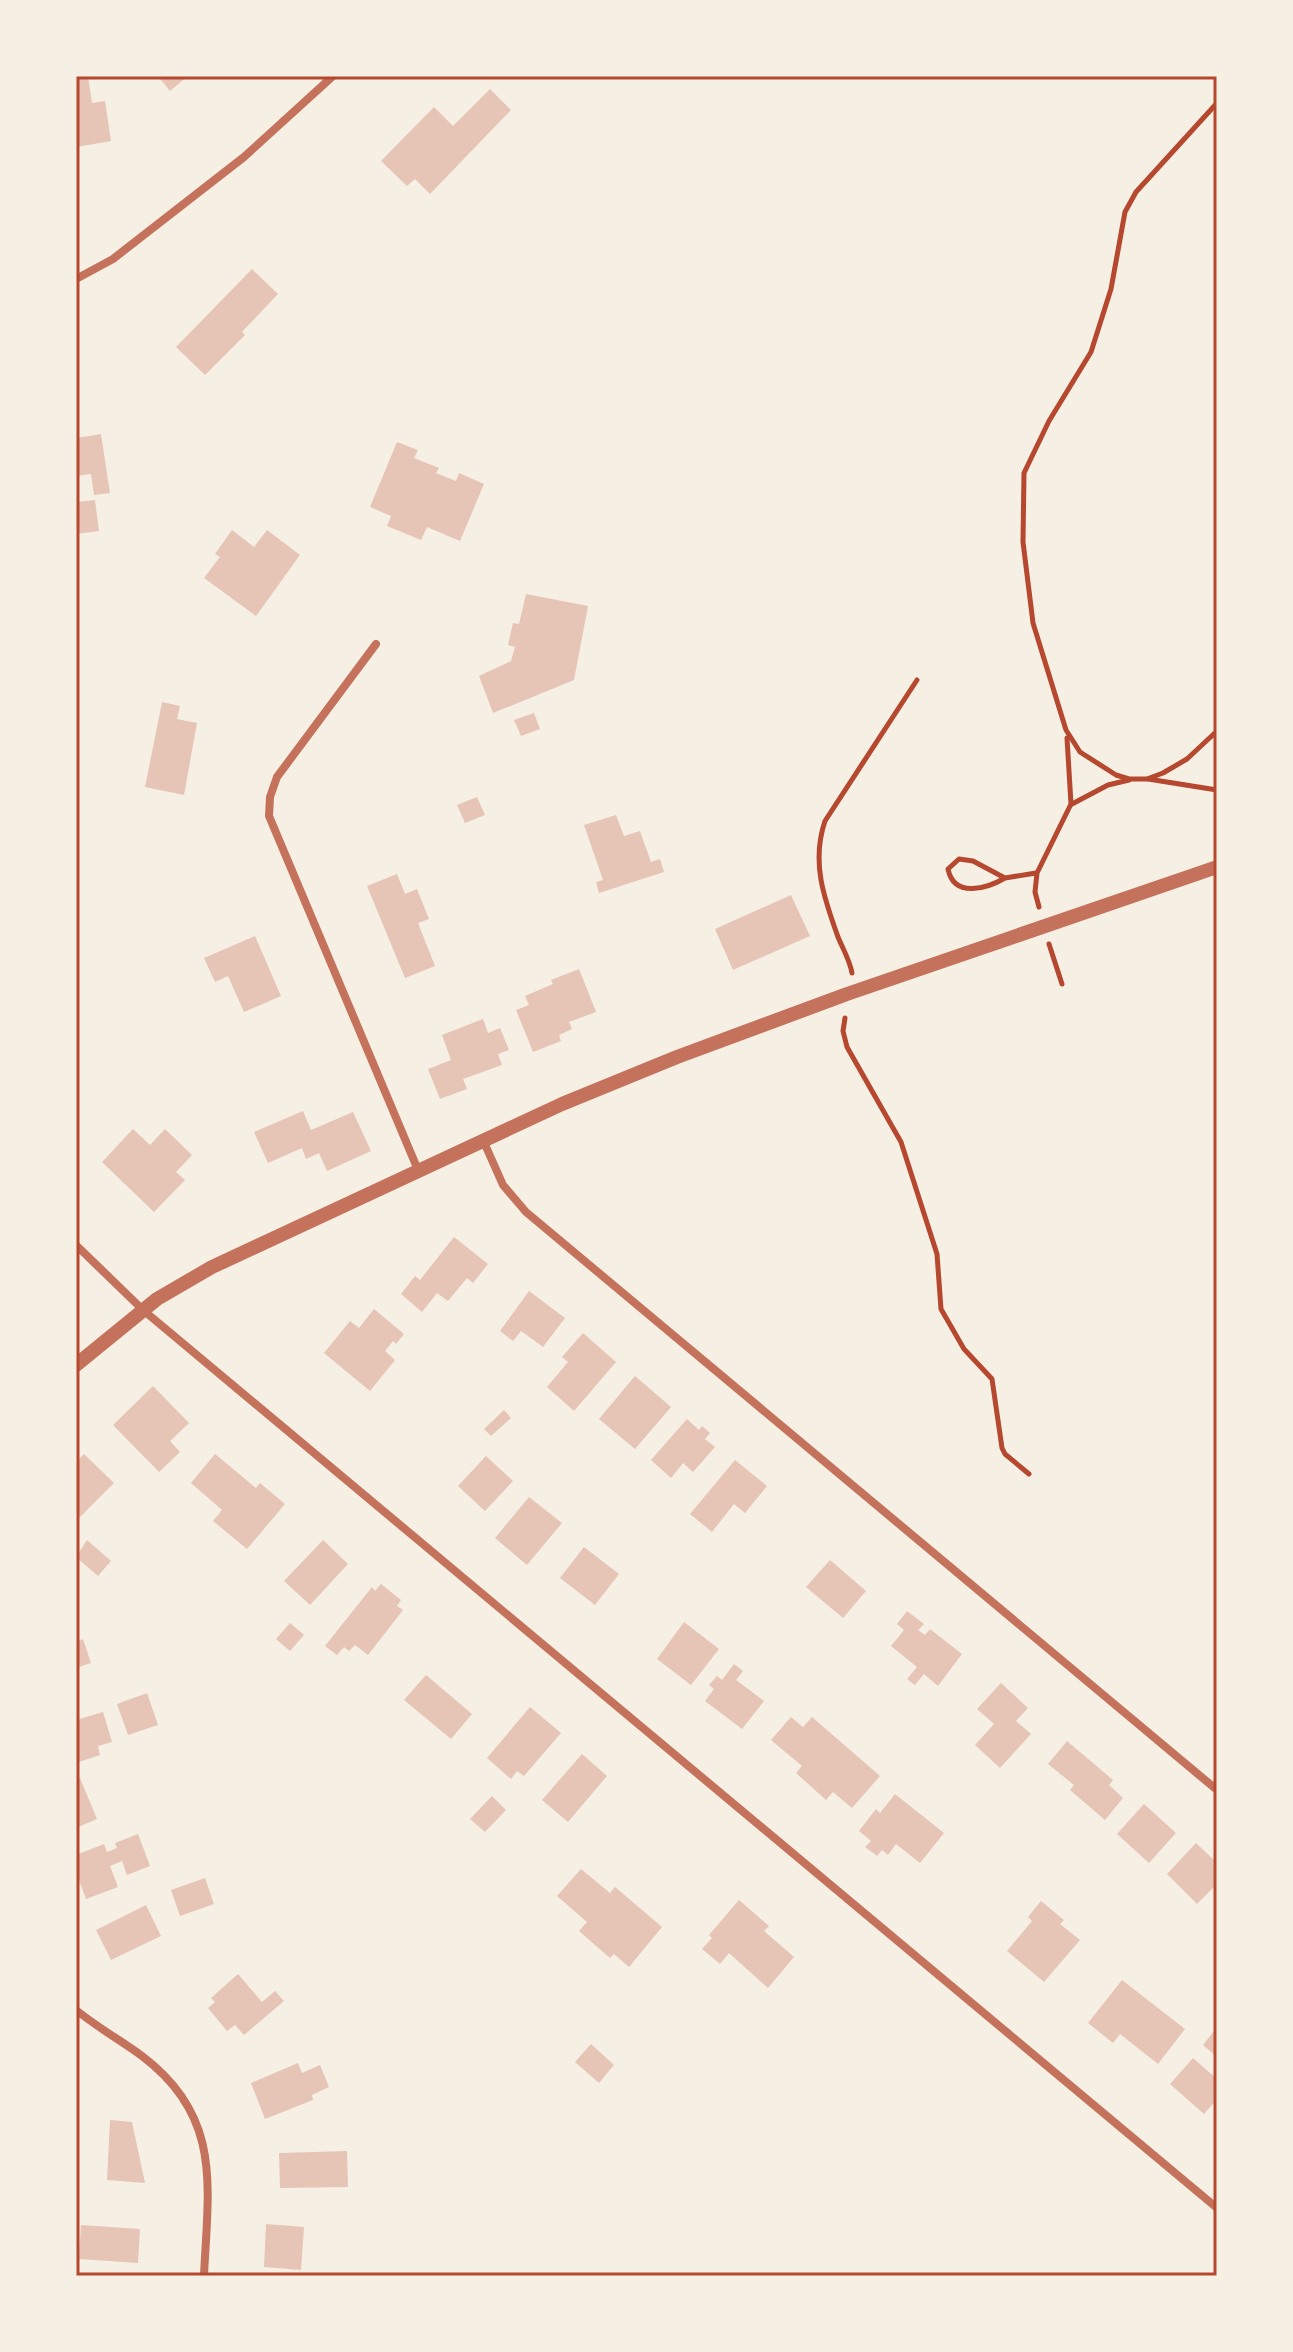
<svg xmlns="http://www.w3.org/2000/svg" width="1293" height="2352" font-family="Roboto,sans-serif">
<rect width="100%" height="100%" fill="#f6efe4"/>
<g fill="#e6c5b7">
<polygon points="82,76 88,76 92,103 105,101 111,141 76,147 76,77"/>
<polygon points="158,76 188,76 170,91"/>
<polygon points="490,89 511,110 430,194 415,179 407,186 381,161 434,107 453,126"/>
<polygon points="252,269 278,294 242,332 245,335 205,375 176,347"/>
<polygon points="101,434 110,493 94,495 91,474 76,476 76,438"/>
<polygon points="397,442 418,450 414,458 439,468 436,473 456,481 459,473 484,484 460,541 427,527 421,540 387,526 391,516 370,507"/>
<polygon points="95,500 99,531 76,534 76,502"/>
<polygon points="232,530 254,547 267,530 300,555 256,616 204,578 220,557 215,554"/>
<polygon points="526,594 588,606 574,680 493,713 479,676 511,661 515,647 508,645 513,623 519,624"/>
<polygon points="162,702 180,706 177,719 197,723 184,795 145,787"/>
<polygon points="534,713 540,729 521,736 514,720"/>
<polygon points="477,797 485,815 465,823 457,805"/>
<polygon points="616,815 624,836 640,831 651,862 660,859 664,872 599,893 596,882 603,880 584,825"/>
<polygon points="397,874 405,894 417,889 429,919 418,923 435,966 405,978 367,886"/>
<polygon points="791,895 810,936 733,970 715,929"/>
<polygon points="255,936 281,996 244,1012 228,976 215,982 204,958"/>
<polygon points="579,969 596,1012 569,1022 572,1029 559,1035 561,1041 533,1052 516,1010 529,1005 525,996 553,984 551,980"/>
<polygon points="483,1019 488,1033 500,1028 509,1050 498,1054 502,1065 463,1079 467,1089 440,1099 428,1069 451,1060 442,1035"/>
<polygon points="303,1111 311,1130 353,1112 371,1151 327,1171 319,1153 306,1159 302,1148 268,1163 254,1132"/>
<polygon points="133,1129 150,1145 165,1129 192,1155 176,1172 185,1180 154,1212 102,1162"/>
<polygon points="454,1237 488,1264 473,1283 467,1278 448,1301 437,1293 422,1312 401,1294 415,1276 420,1280"/>
<polygon points="529,1291 565,1318 543,1347 521,1331 513,1341 500,1331"/>
<polygon points="374,1309 404,1334 396,1344 393,1341 385,1351 395,1360 370,1391 324,1353 350,1321 359,1328"/>
<polygon points="583,1333 616,1362 574,1411 547,1387 568,1362 562,1357"/>
<polygon points="635,1376 671,1407 635,1449 599,1419"/>
<polygon points="153,1386 189,1423 170,1441 180,1452 159,1472 113,1425"/>
<polygon points="504,1410 511,1418 491,1436 484,1429"/>
<polygon points="687,1419 699,1430 702,1426 710,1433 705,1439 715,1447 693,1472 683,1463 671,1478 651,1460"/>
<polygon points="84,1454 114,1483 76,1521 76,1462"/>
<polygon points="215,1454 256,1488 260,1483 285,1504 247,1549 213,1521 222,1510 191,1483"/>
<polygon points="486,1456 513,1481 485,1511 458,1486"/>
<polygon points="735,1460 767,1486 745,1513 734,1504 712,1532 690,1514"/>
<polygon points="529,1497 562,1523 527,1565 495,1538"/>
<polygon points="87,1540 111,1561 98,1576 76,1557"/>
<polygon points="323,1540 348,1564 310,1605 284,1581"/>
<polygon points="584,1547 619,1574 595,1605 560,1578"/>
<polygon points="830,1560 866,1591 843,1618 806,1587"/>
<polygon points="381,1584 401,1600 397,1606 403,1610 368,1655 355,1645 349,1651 344,1647 337,1655 325,1646 372,1587 375,1591"/>
<polygon points="907,1611 924,1624 918,1630 925,1635 930,1629 962,1654 938,1686 924,1674 915,1685 907,1679 917,1667 891,1646 904,1630 897,1624"/>
<polygon points="684,1622 719,1649 691,1685 657,1659"/>
<polygon points="290,1623 304,1635 290,1651 276,1639"/>
<polygon points="83,1639 91,1663 76,1668 76,1642"/>
<polygon points="734,1664 743,1671 736,1680 764,1701 742,1729 705,1701 714,1689 709,1685 717,1676 722,1680"/>
<polygon points="426,1675 472,1714 451,1739 404,1700"/>
<polygon points="1001,1683 1028,1708 1016,1721 1031,1734 1000,1768 975,1745 994,1724 977,1709"/>
<polygon points="147,1693 158,1725 128,1735 117,1704"/>
<polygon points="530,1707 561,1733 524,1776 517,1771 511,1779 487,1758"/>
<polygon points="103,1712 112,1742 98,1746 100,1755 76,1763 76,1720"/>
<polygon points="791,1717 803,1727 812,1717 880,1776 852,1808 833,1792 826,1800 796,1773 802,1766 771,1740"/>
<polygon points="1067,1741 1113,1780 1109,1785 1123,1798 1105,1820 1070,1790 1074,1785 1048,1764"/>
<polygon points="582,1754 607,1776 568,1822 542,1800"/>
<polygon points="80,1778 97,1819 76,1828 76,1779"/>
<polygon points="895,1794 944,1833 920,1863 896,1844 888,1855 882,1850 877,1856 865,1847 871,1841 859,1831 876,1809 880,1813"/>
<polygon points="492,1796 506,1810 485,1832 470,1819"/>
<polygon points="1144,1804 1176,1833 1149,1863 1117,1834"/>
<polygon points="138,1834 150,1866 127,1875 122,1861 110,1866 118,1887 86,1899 76,1872 76,1855 104,1844 107,1852 117,1848 115,1843"/>
<polygon points="1196,1843 1217,1863 1217,1884 1197,1904 1167,1874"/>
<polygon points="581,1869 610,1893 615,1887 662,1927 629,1967 614,1954 610,1958 579,1931 587,1922 557,1896"/>
<polygon points="205,1878 214,1904 180,1916 171,1890"/>
<polygon points="739,1900 769,1926 764,1931 794,1957 768,1988 729,1953 720,1964 702,1949 712,1938 709,1935"/>
<polygon points="1041,1901 1064,1920 1060,1924 1080,1940 1044,1982 1007,1951 1032,1921 1028,1917"/>
<polygon points="146,1905 161,1936 111,1960 96,1930"/>
<polygon points="238,1974 262,2002 275,1991 284,2001 244,2035 235,2025 227,2031 208,2008 215,2002 211,1998"/>
<polygon points="1122,1980 1185,2029 1158,2064 1120,2034 1113,2043 1088,2023"/>
<polygon points="1217,2027 1217,2057 1203,2045"/>
<polygon points="591,2044 614,2065 599,2083 575,2062"/>
<polygon points="1193,2058 1217,2079 1217,2099 1204,2114 1170,2084"/>
<polygon points="298,2063 302,2073 320,2065 329,2087 312,2095 313,2100 265,2119 251,2083"/>
<polygon points="110,2120 132,2122 145,2183 107,2180"/>
<polygon points="347,2151 348,2187 280,2188 279,2153"/>
<polygon points="266,2224 304,2227 301,2270 264,2267"/>
<polygon points="81,2225 140,2229 138,2263 79,2259"/>
</g>
<g fill="none" stroke-linecap="round" stroke-linejoin="round">
<g stroke="#b5482f" stroke-width="5">
<polyline points="1217,103 1136,192 1125,212 1111,289 1091,352 1049,421 1024,473 1023,542 1033,623 1066,730 1080,752 1116,775 1129,779 1147,779 1163,773 1187,759 1217,731"/>
<polyline points="1148,779 1217,790"/>
<polyline points="1072,804 1108,785 1129,780"/>
<path d="M 1005,878 C 988,888 954,899 948,869 L 959,859 L 973,861 L 1005,878 L 1036,873"/>
<polyline points="1039,907 1035,892 1037,873 1071,804 1067,738"/>
<polyline points="1049,944 1062,984"/>
<path d="M 852,973 C 850,961 843,949 838,937 C 824,898 811,862 825,821 L 917,680"/>
<polyline points="845,1018 843,1031 847,1047 901,1142 937,1254 941,1309 964,1349 992,1379 1002,1448 1005,1454 1029,1474"/>
</g>
<g stroke="#c5725c" stroke-width="8">
<polyline points="76,279 113,259 244,157 333,76"/>
<polyline points="376,644 277,777 270,797 269,816 418,1170"/>
<polyline points="483,1140 503,1185 526,1212 1217,1790"/>
<polyline points="76,1245 143,1310 1217,2208"/>
<path d="M 76,2010 C 97,2027 120,2040 142,2056 C 223,2117 208,2187 204,2276"/>
</g>
<polyline stroke="#c5725c" stroke-width="14" points="76,1365 157,1299 212,1267 562,1104 677,1057 847,994 1217,867"/>
</g>
<rect width="1293" height="2352" fill="none" stroke="#f6efe4" stroke-width="156"/>
<rect x="78" y="78" width="1137" height="2196" fill="none" stroke="#b5482f" stroke-width="3"/>
</svg>
